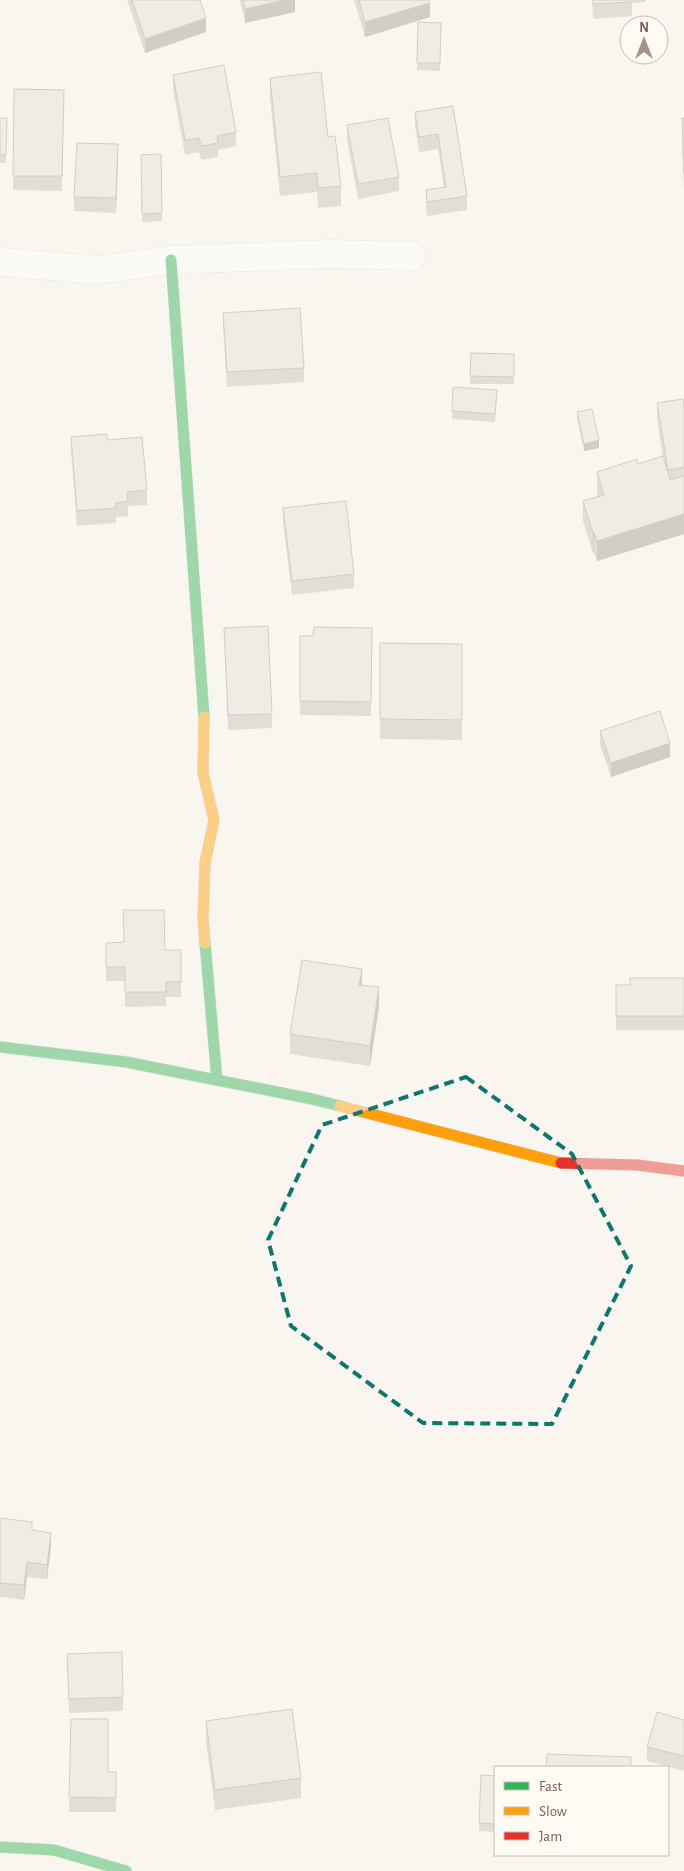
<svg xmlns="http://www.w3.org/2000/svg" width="684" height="1871" font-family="'Alegreya Sans',sans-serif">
<rect width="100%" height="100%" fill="#f9f5f0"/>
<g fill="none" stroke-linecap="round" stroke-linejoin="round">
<defs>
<polyline id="street" points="0,262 98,270 171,260 330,254 412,256"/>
<g id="fast">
<polyline points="171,260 204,717"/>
<polyline points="205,943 217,1080"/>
<polyline points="0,1047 126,1062 312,1099 340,1106"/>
<polyline points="0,1847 54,1850 126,1871"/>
</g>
<g id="slow">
<polyline points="204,717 203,773 214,820 205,863 203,919 205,943"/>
<polyline points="340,1106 561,1163"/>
</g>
<polyline id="jam" points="561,1163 637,1165 684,1171"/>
</defs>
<use href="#street" stroke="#d7d1cb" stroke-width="29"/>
<use href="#fast" stroke="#d9d2cb" stroke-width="12"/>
<use href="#slow" stroke="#d9d2cb" stroke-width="12"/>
<use href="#jam" stroke="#d9d2cb" stroke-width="12"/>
<use href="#street" stroke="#fefefd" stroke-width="28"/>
<use href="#fast" stroke="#30b455" stroke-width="11"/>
<use href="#slow" stroke="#ff9f0a" stroke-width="11"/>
<use href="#jam" stroke="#e5322d" stroke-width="11"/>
</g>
<g fill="#c6bfb9">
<polygon points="127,0 200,0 206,32 145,53"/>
<polygon points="240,0 295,0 295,12 245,23"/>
<polygon points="354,0 429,0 430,17 365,37"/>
<polygon points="592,0 646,0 646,2 632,3 632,16 593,19"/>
<polygon points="418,22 441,23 440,71 417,70"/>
<polygon points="173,75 236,132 236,146 218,150 218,157 201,160 199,152 185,155 173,89"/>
<polygon points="270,78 328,137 341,186 341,206 318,208 317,192 280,196 270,98"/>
<polygon points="14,89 64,90 62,191 13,190"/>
<polygon points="453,106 467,196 467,210 427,216 426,204 426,190 444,187 438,149 419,152 415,126 415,112"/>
<polygon points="0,118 7,118 6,163 0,163"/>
<polygon points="682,118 684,118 684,193 682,138"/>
<polygon points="347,125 399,177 399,191 358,199 347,140"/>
<polygon points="161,154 162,221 142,222 141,155"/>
<polygon points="118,159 116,213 74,211 74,197"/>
<polygon points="223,313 304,368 304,382 227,387 223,327"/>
<polygon points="471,353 514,354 514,384 470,384"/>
<polygon points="497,398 495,422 452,419 452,411"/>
<polygon points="657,403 684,404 684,534 597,561 594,552 593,553 583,521 583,501 598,497 597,491 597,472 663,459 657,417"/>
<polygon points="577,412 599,448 584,451 577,419"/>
<polygon points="71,437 107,440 147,490 147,505 128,506 128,516 116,517 116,523 77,526 71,451"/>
<polygon points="283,508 354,574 354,588 292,595 283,522"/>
<polygon points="224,628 272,714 272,728 228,730"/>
<polygon points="372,628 371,716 300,715 300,636 313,636"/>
<polygon points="380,643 462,644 462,740 380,739"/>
<polygon points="600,731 670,757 611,777 600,745"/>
<polygon points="106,943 165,950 181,950 181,997 166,997 166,1006 125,1007 125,981 106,981"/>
<polygon points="684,978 684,1030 616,1030 616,985 630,985"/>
<polygon points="362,985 379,1007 370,1066 290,1054 290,1034"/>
<polygon points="0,1518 32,1530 51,1547 47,1579 27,1577 24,1600 0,1597"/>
<polygon points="67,1654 123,1697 123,1711 69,1713"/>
<polygon points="71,1719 108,1772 116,1772 116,1812 69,1812"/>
<polygon points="684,1720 684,1771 647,1761 647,1747"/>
<polygon points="206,1721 301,1778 301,1798 215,1810 206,1741"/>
<polygon points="481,1775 495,1776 495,1832 479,1831"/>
</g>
<g fill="#a19b96">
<polygon points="285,0 295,0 295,12 245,23 245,9"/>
<polygon points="430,3 430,17 365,37 365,22"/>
<polygon points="206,18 206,32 145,53 145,39"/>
<polygon points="118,144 118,159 116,213 116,198"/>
<polygon points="599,440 599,448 584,451 584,444"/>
<polygon points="684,514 684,534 597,561 597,541"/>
<polygon points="593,533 594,533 594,552 593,553"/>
<polygon points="670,743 670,757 611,777 611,763"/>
<polygon points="362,969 362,989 359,985"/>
<polygon points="379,987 379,1007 370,1066 370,1046"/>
<polygon points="51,1533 51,1547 47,1579 47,1565"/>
<polygon points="27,1562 27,1577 24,1600 24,1585"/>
</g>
<g fill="#e6ded7" stroke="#a19b96">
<polygon points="132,0 200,0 206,18 145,39"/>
<polygon points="243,0 285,0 245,9"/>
<polygon points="359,0 429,0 430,3 365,22"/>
<polygon points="593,0 631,0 632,2 593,4"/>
<polygon points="418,22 441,23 440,63 417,63"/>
<polygon points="224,65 236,132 217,136 218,143 201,146 199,138 185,140 173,75"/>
<polygon points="321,72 328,137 335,136 341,186 318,188 317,173 280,177 270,78"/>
<polygon points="14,89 64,90 62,176 13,176"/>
<polygon points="453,106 467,196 427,202 426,190 446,187 438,134 419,137 415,112"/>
<polygon points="0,118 7,118 6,155 0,155"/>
<polygon points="388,118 399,177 358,184 347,125"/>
<polygon points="682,118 684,118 684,173"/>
<polygon points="77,143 118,144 116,198 74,197"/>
<polygon points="161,154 162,213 142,214 141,155"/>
<polygon points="300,308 304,368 227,372 223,313"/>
<polygon points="471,353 514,354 514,377 470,376"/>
<polygon points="453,387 497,390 495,414 452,411"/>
<polygon points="683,399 684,404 684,467 668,470 657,403"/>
<polygon points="592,409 599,440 584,444 577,412"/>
<polygon points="107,434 107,440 142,437 147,490 127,492 128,501 115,503 116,508 77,511 71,437"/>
<polygon points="663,456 670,480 684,476 684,514 597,541 594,533 593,533 583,501 604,495 597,472 637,459 638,464"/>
<polygon points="346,501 354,574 292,581 283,508"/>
<polygon points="268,626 272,714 228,715 224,628"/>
<polygon points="314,627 372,628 371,702 300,701 300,636 313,636"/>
<polygon points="380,643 462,644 462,720 380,719"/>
<polygon points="660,711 670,743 611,763 600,731"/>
<polygon points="123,910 164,910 165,950 181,950 181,982 166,982 166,992 125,992 125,967 106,967 106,943 124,942"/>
<polygon points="302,960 362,969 359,985 379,987 370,1046 290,1034"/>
<polygon points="630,978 684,978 684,1016 616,1016 616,985 630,985"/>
<polygon points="0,1518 32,1522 32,1530 51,1533 47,1565 27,1562 24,1585 0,1583"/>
<polygon points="122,1652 123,1697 69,1699 67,1654"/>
<polygon points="292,1709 301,1778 215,1790 206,1721"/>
<polygon points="657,1712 684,1720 684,1756 647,1747"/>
<polygon points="71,1719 108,1719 108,1772 116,1772 116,1798 69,1797"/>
<polygon points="547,1754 631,1757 631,1767 546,1767"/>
<polygon points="481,1775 495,1776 495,1824 479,1823"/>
</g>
<path d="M0 0H684V1871H0ZM 466,1077 L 572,1154 L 631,1266 L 552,1424 L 423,1423 L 291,1326 L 268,1240 L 322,1125 Z" fill="#f9f5f0" fill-opacity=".55" fill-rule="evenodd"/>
<path fill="none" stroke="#0f766e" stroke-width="4" stroke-dasharray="10 6" stroke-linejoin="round" d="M 466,1077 L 572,1154 L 631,1266 L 552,1424 L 423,1423 L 291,1326 L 268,1240 L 322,1125 Z"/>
<rect x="494" y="1766" width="175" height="90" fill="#fffaf3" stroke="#cabbb1"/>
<rect x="504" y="1782" width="25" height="8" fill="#30b455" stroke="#cabbb1"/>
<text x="539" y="1791" font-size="15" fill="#7a5c4d">Fast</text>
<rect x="504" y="1807" width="25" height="8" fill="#ff9f0a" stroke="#cabbb1"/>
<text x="539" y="1816" font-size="15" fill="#7a5c4d">Slow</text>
<rect x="504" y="1832" width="25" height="8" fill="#e5322d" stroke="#cabbb1"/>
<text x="539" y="1841" font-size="15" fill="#7a5c4d">Jam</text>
<g transform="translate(644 40)"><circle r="24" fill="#fffaf3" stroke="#cabbb1"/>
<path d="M0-4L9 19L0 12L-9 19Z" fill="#a69286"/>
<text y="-8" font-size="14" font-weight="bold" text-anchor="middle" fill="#7a5c4d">N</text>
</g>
</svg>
